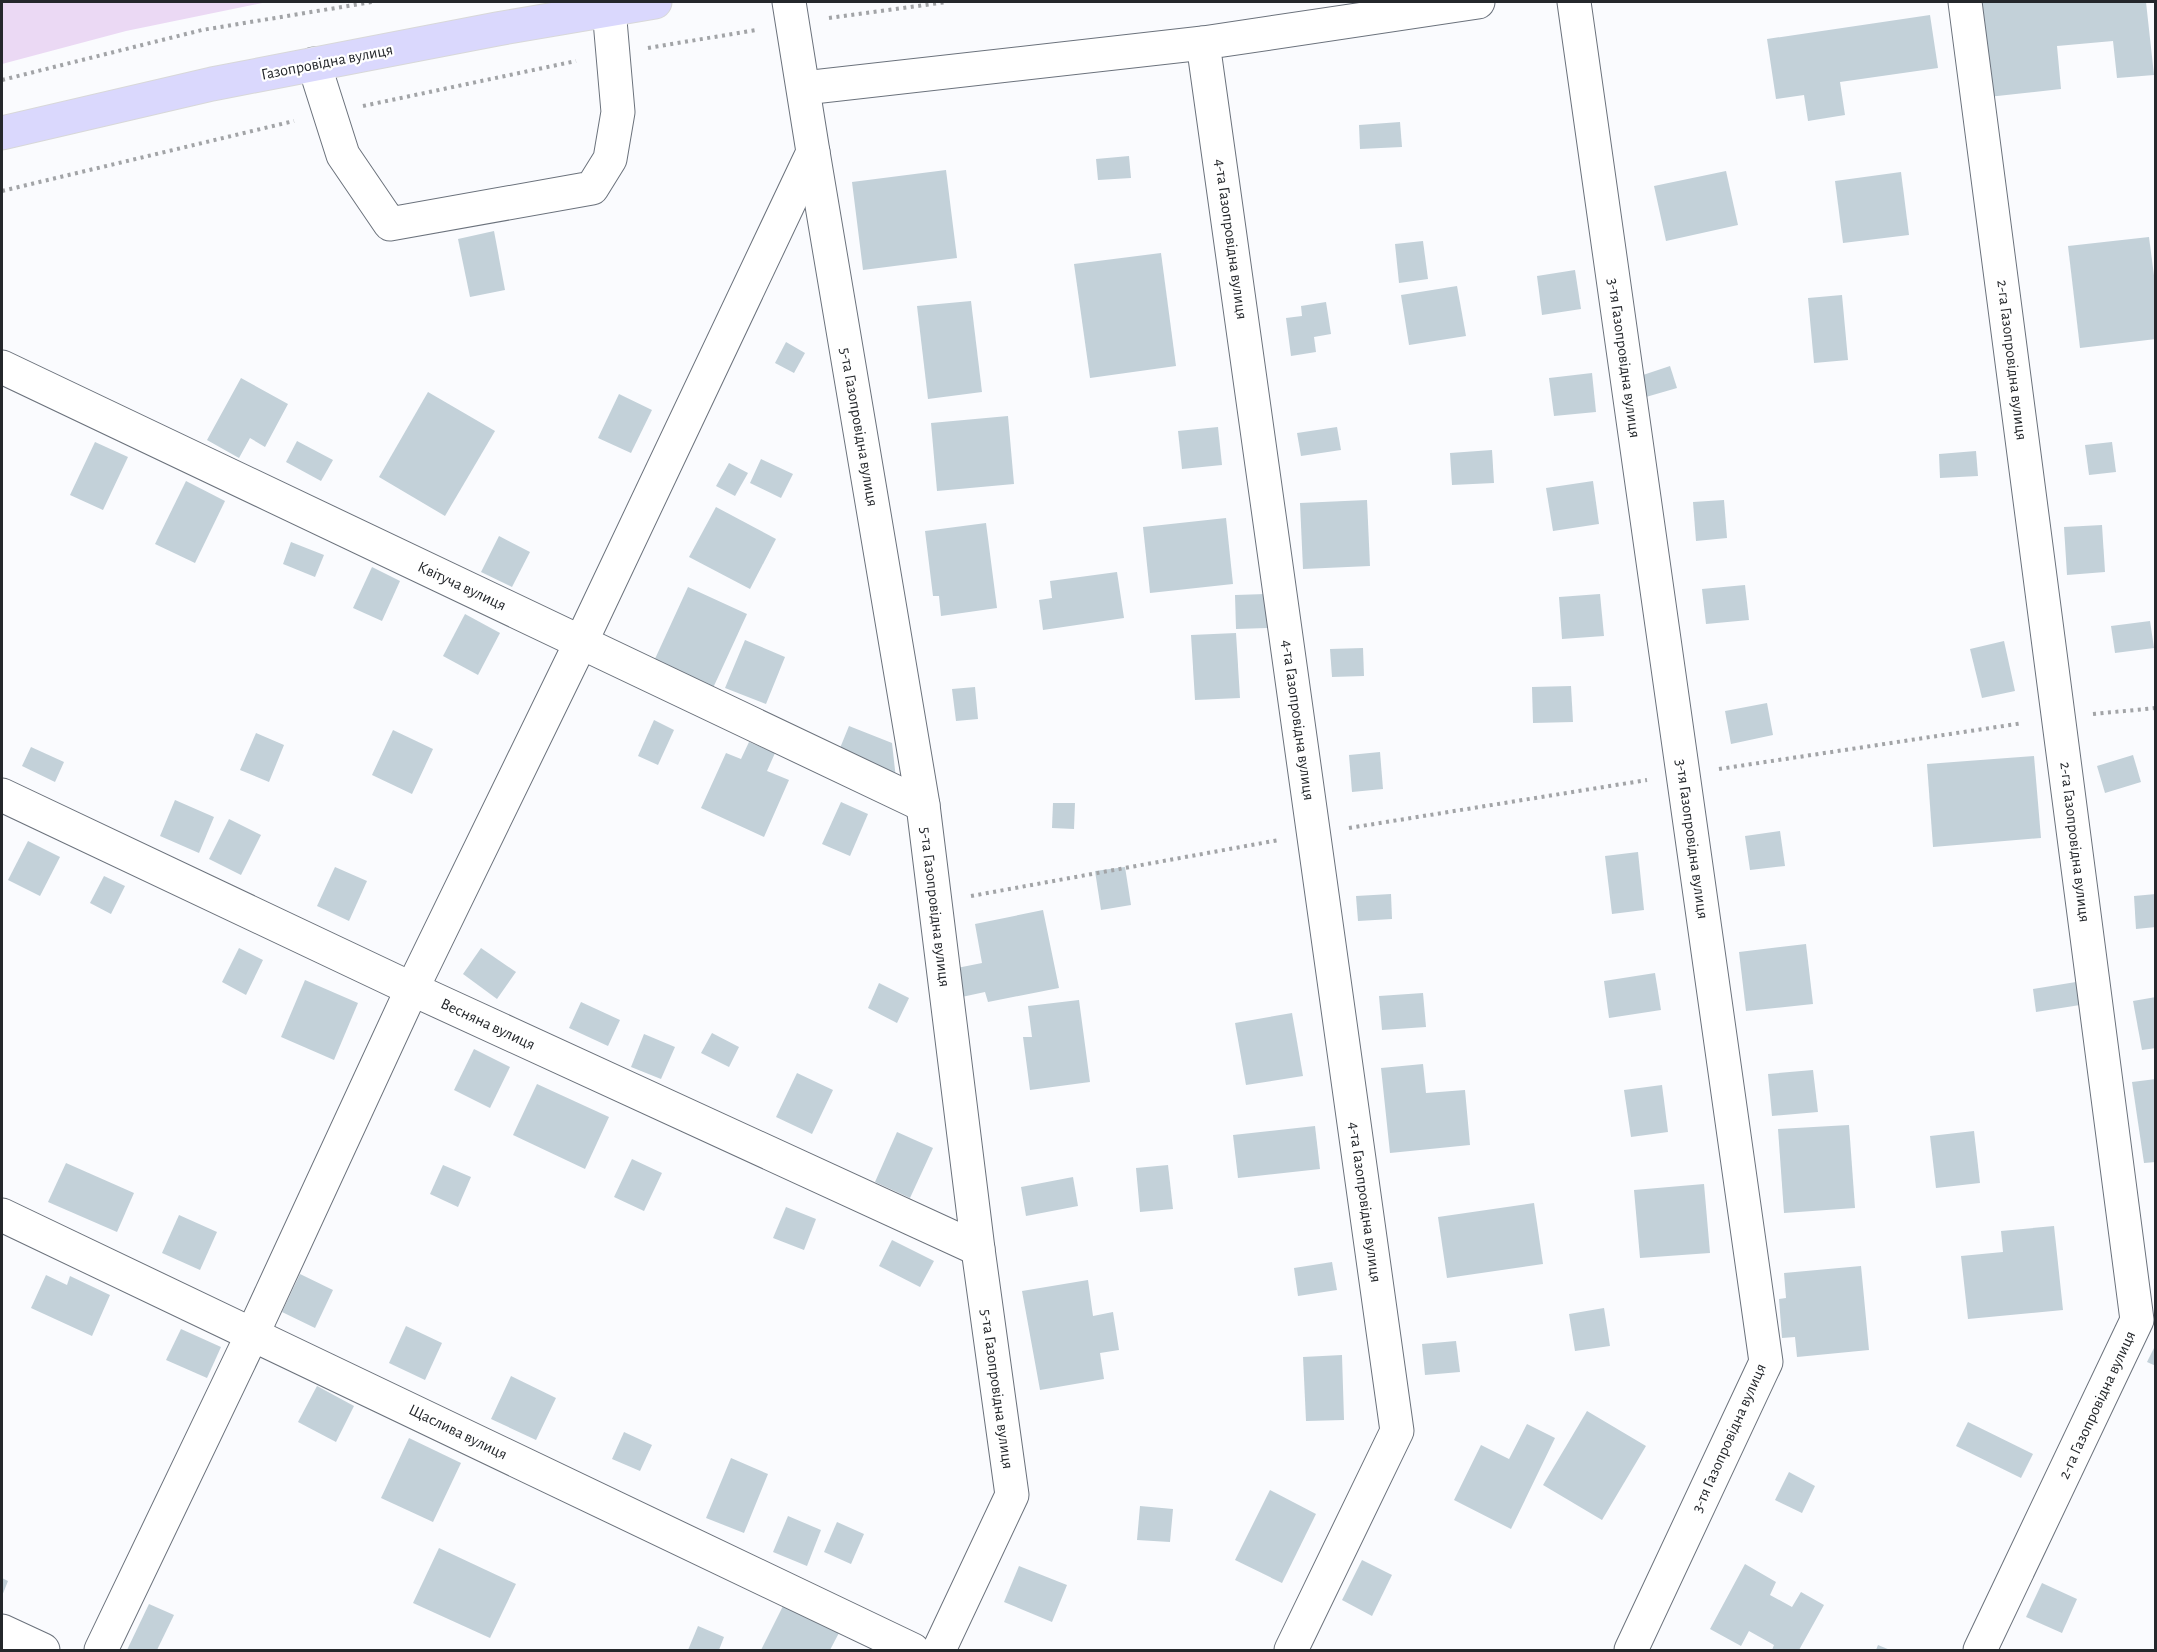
<svg xmlns="http://www.w3.org/2000/svg" width="2157" height="1652" font-family="'Alegreya Sans',sans-serif">
<rect width="100%" height="100%" fill="#fafbfe"/>
<polygon fill="#ebd9f4" points="2,2 267,2 126,31 2,64"/>
<g fill="#c3d1d9">
<polygon points="1978,2 2146,2 2154,75 2117,78 2113,41 2057,46 2061,89 1988,97"/>
<polygon points="1930,15 1938,68 1840,82 1845,115 1808,121 1804,95 1776,99 1767,39"/>
<polygon points="1400,122 1402,147 1360,149 1359,125"/>
<polygon points="1129,156 1131,178 1098,180 1096,159"/>
<polygon points="946,170 957,258 863,270 852,182"/>
<polygon points="1726,171 1738,225 1666,241 1654,186"/>
<polygon points="1901,172 1909,235 1843,243 1835,181"/>
<polygon points="494,231 505,290 470,297 458,239"/>
<polygon points="2149,237 2156,291 2156,339 2080,348 2068,246"/>
<polygon points="1423,241 1428,279 1399,283 1395,244"/>
<polygon points="1161,253 1176,366 1090,378 1074,264"/>
<polygon points="1575,270 1581,309 1542,315 1537,276"/>
<polygon points="1457,286 1466,336 1409,345 1401,295"/>
<polygon points="1842,295 1848,360 1814,363 1808,298"/>
<polygon points="971,301 982,392 928,399 917,306"/>
<polygon points="1326,302 1331,334 1314,337 1316,352 1291,356 1286,318 1302,316 1301,306"/>
<polygon points="786,342 805,353 794,373 775,363"/>
<polygon points="1670,366 1677,388 1646,397 1640,376"/>
<polygon points="1592,373 1596,412 1554,416 1549,378"/>
<polygon points="241,378 288,404 265,447 250,438 239,458 207,440"/>
<polygon points="428,392 495,431 445,516 379,477"/>
<polygon points="619,394 652,410 631,453 598,438"/>
<polygon points="1008,416 1014,484 937,491 931,423"/>
<polygon points="1218,427 1222,465 1182,469 1178,431"/>
<polygon points="1337,427 1341,450 1301,456 1297,433"/>
<polygon points="297,441 333,460 321,481 286,462"/>
<polygon points="95,442 128,457 103,510 70,495"/>
<polygon points="2112,442 2116,472 2089,475 2085,445"/>
<polygon points="1492,450 1494,483 1452,485 1450,453"/>
<polygon points="1976,451 1978,476 1940,478 1939,454"/>
<polygon points="761,459 793,474 781,498 750,483"/>
<polygon points="729,463 748,473 735,496 716,486"/>
<polygon points="186,481 225,501 195,563 155,544"/>
<polygon points="1593,481 1599,524 1553,531 1546,488"/>
<polygon points="1367,500 1370,566 1303,569 1300,503"/>
<polygon points="1724,500 1727,538 1696,541 1693,502"/>
<polygon points="716,507 776,539 750,589 689,557"/>
<polygon points="1226,518 1233,584 1150,593 1143,527"/>
<polygon points="986,523 997,608 941,616 939,596 933,596 925,531"/>
<polygon points="2102,525 2105,572 2067,575 2064,527"/>
<polygon points="499,536 530,552 512,587 481,572"/>
<polygon points="291,542 324,555 315,577 283,564"/>
<polygon points="372,567 400,581 382,621 353,608"/>
<polygon points="1117,572 1124,618 1043,630 1039,600 1052,598 1050,581"/>
<polygon points="1745,585 1749,620 1706,624 1702,589"/>
<polygon points="688,587 747,614 713,688 654,661"/>
<polygon points="1266,594 1267,628 1236,629 1235,595"/>
<polygon points="1600,594 1604,636 1562,639 1559,597"/>
<polygon points="465,614 500,633 478,675 443,656"/>
<polygon points="2150,621 2154,648 2115,653 2111,626"/>
<polygon points="1236,633 1240,698 1195,700 1191,635"/>
<polygon points="745,640 785,657 766,704 725,688"/>
<polygon points="2004,641 2015,691 1982,698 1970,649"/>
<polygon points="1363,648 1364,676 1332,677 1330,649"/>
<polygon points="1571,686 1573,722 1533,723 1532,687"/>
<polygon points="975,687 978,719 956,721 952,689"/>
<polygon points="1767,703 1773,735 1731,744 1725,711"/>
<polygon points="654,720 674,730 658,765 638,756"/>
<polygon points="849,726 892,743 896,779 838,753"/>
<polygon points="393,730 433,749 412,794 372,775"/>
<polygon points="256,733 284,745 269,782 240,770"/>
<polygon points="749,742 775,753 767,771 789,780 764,837 701,808 726,753 741,759"/>
<polygon points="31,747 64,762 55,782 22,766"/>
<polygon points="1380,752 1383,789 1352,792 1349,755"/>
<polygon points="2133,755 2141,782 2105,793 2097,766"/>
<polygon points="2034,756 2041,838 1933,847 1927,764"/>
<polygon points="175,800 214,817 199,853 160,836"/>
<polygon points="841,802 868,814 850,856 822,844"/>
<polygon points="1053,803 1075,803 1074,829 1052,828"/>
<polygon points="229,819 261,835 241,875 209,859"/>
<polygon points="1780,831 1785,866 1750,870 1745,836"/>
<polygon points="28,841 60,857 40,896 8,880"/>
<polygon points="1638,852 1644,910 1612,914 1605,856"/>
<polygon points="335,867 367,881 349,921 317,906"/>
<polygon points="1125,867 1131,905 1101,910 1095,871"/>
<polygon points="104,876 125,886 111,914 90,903"/>
<polygon points="1391,894 1392,919 1358,921 1356,896"/>
<polygon points="2156,894 2156,927 2136,929 2134,896"/>
<polygon points="1043,910 1059,988 988,1002 985,992 957,998 952,969 982,963 975,924"/>
<polygon points="1806,944 1813,1004 1746,1011 1739,952"/>
<polygon points="239,948 263,960 246,995 222,982"/>
<polygon points="481,948 516,972 497,999 463,974"/>
<polygon points="1655,973 1661,1010 1609,1018 1604,981"/>
<polygon points="305,980 358,1003 334,1060 281,1037"/>
<polygon points="2076,982 2080,1005 2036,1012 2033,989"/>
<polygon points="879,983 909,998 897,1023 868,1008"/>
<polygon points="1423,993 1426,1027 1382,1030 1379,996"/>
<polygon points="2156,997 2156,1048 2142,1050 2133,1001"/>
<polygon points="1079,1000 1090,1082 1030,1090 1023,1037 1032,1037 1028,1006"/>
<polygon points="581,1002 620,1020 608,1046 569,1028"/>
<polygon points="1292,1013 1303,1076 1246,1085 1235,1023"/>
<polygon points="712,1033 739,1047 729,1067 701,1053"/>
<polygon points="644,1034 675,1047 661,1079 631,1067"/>
<polygon points="474,1049 510,1067 490,1108 454,1090"/>
<polygon points="1423,1064 1426,1093 1465,1090 1470,1145 1390,1153 1381,1068"/>
<polygon points="1813,1070 1818,1112 1772,1116 1768,1074"/>
<polygon points="797,1073 833,1090 812,1134 776,1117"/>
<polygon points="2156,1079 2156,1162 2144,1163 2132,1082"/>
<polygon points="537,1084 609,1117 585,1169 513,1135"/>
<polygon points="1662,1085 1668,1132 1631,1137 1624,1090"/>
<polygon points="1849,1125 1855,1208 1784,1213 1778,1129"/>
<polygon points="1315,1126 1320,1169 1238,1178 1233,1135"/>
<polygon points="1974,1131 1980,1183 1936,1188 1930,1136"/>
<polygon points="897,1132 933,1148 910,1198 875,1182"/>
<polygon points="632,1159 662,1173 644,1211 614,1197"/>
<polygon points="66,1163 134,1193 117,1232 48,1202"/>
<polygon points="443,1165 471,1177 458,1207 430,1194"/>
<polygon points="1168,1165 1173,1209 1140,1212 1136,1168"/>
<polygon points="1073,1177 1078,1206 1026,1216 1021,1187"/>
<polygon points="1704,1184 1710,1253 1640,1258 1634,1190"/>
<polygon points="1534,1203 1543,1264 1447,1278 1438,1217"/>
<polygon points="786,1207 816,1219 804,1250 773,1238"/>
<polygon points="179,1215 217,1232 200,1270 162,1253"/>
<polygon points="2054,1226 2063,1310 1968,1319 1961,1256 2003,1252 2001,1231"/>
<polygon points="892,1240 934,1261 920,1287 879,1266"/>
<polygon points="1332,1262 1337,1290 1298,1296 1294,1268"/>
<polygon points="1861,1266 1869,1350 1797,1357 1795,1337 1782,1338 1779,1299 1786,1298 1784,1273"/>
<polygon points="300,1274 333,1290 315,1328 282,1312"/>
<polygon points="46,1275 67,1285 70,1276 110,1295 92,1336 31,1308"/>
<polygon points="1088,1280 1093,1316 1113,1312 1119,1350 1100,1353 1104,1379 1040,1390 1022,1291"/>
<polygon points="1604,1308 1610,1346 1575,1351 1569,1314"/>
<polygon points="406,1326 442,1343 425,1380 389,1363"/>
<polygon points="181,1329 221,1347 207,1378 166,1360"/>
<polygon points="1456,1341 1460,1372 1425,1375 1422,1344"/>
<polygon points="2156,1344 2156,1366 2147,1362"/>
<polygon points="1342,1355 1344,1420 1306,1421 1303,1357"/>
<polygon points="511,1376 556,1398 536,1440 491,1419"/>
<polygon points="317,1386 354,1406 336,1442 298,1422"/>
<polygon points="1587,1411 1646,1446 1602,1520 1543,1485"/>
<polygon points="1968,1422 2033,1454 2021,1478 1956,1446"/>
<polygon points="1527,1424 1555,1438 1511,1529 1454,1500 1481,1445 1509,1459"/>
<polygon points="624,1432 652,1445 640,1471 612,1459"/>
<polygon points="409,1438 461,1463 433,1522 381,1498"/>
<polygon points="731,1458 768,1474 744,1533 706,1518"/>
<polygon points="1789,1472 1815,1486 1802,1513 1775,1500"/>
<polygon points="1270,1490 1316,1514 1282,1583 1235,1560"/>
<polygon points="1140,1506 1173,1509 1170,1542 1137,1540"/>
<polygon points="788,1516 821,1530 807,1566 773,1552"/>
<polygon points="837,1522 864,1534 851,1564 824,1552"/>
<polygon points="439,1548 516,1584 490,1638 413,1603"/>
<polygon points="1362,1560 1392,1575 1372,1616 1342,1600"/>
<polygon points="1745,1564 1776,1582 1770,1595 1792,1607 1801,1592 1824,1605 1799,1650 1772,1650 1774,1645 1749,1631 1741,1646 1710,1629"/>
<polygon points="1019,1566 1067,1585 1052,1622 1004,1602"/>
<polygon points="2,1578 8,1581 2,1596"/>
<polygon points="2042,1583 2077,1599 2062,1633 2026,1617"/>
<polygon points="785,1602 841,1629 830,1650 761,1650"/>
<polygon points="149,1604 174,1615 157,1650 127,1650"/>
<polygon points="698,1626 724,1637 719,1650 688,1650"/>
<polygon points="1878,1645 1890,1650 1876,1650"/>
</g>
<g fill="none" stroke-linecap="round" stroke-linejoin="round">
<defs>
<g id="minor">
<polyline points="1574,2 1766,1362 1631,1650"/>
<polyline points="1965,2 2137,1320 1980,1650"/>
<polyline points="314,64 343,155 390,224 592,188 610,159 618,112 609,9"/>
<polyline points="804,88 1203,43"/>
<polyline points="813,152 923,805 978,1249 1012,1495 939,1650"/>
<polyline points="2,367 923,805"/>
<polyline points="2,795 412,989 978,1249"/>
<polyline points="2,1215 913,1650"/>
<polyline points="2,1631 43,1650"/>
<polyline points="101,1650 253,1333 412,989 581,642 813,152 789,2"/>
<polyline points="1291,1650 1397,1431 1203,43 1478,2"/>
</g>
<polyline id="major" points="2,133 212,84 497,29 655,2"/>
</defs>
<use href="#minor" stroke="#6b727c" stroke-width="35"/>
<use href="#major" stroke="#d8d8d9" stroke-width="35"/>
<g stroke="#a2a4a7" stroke-width="4" stroke-dasharray="3 4.5" stroke-linecap="butt">
<polyline points="829,18 947,2"/>
<polyline points="648,48 756,30"/>
<polyline points="2,80 202,30 372,2"/>
<polyline points="363,106 576,61"/>
<polyline points="2,191 294,121"/>
<polyline points="2093,714 2156,708"/>
<polyline points="1719,769 2023,723"/>
<polyline points="1349,828 1647,780"/>
<polyline points="971,896 1279,840"/>
</g>
<use href="#minor" stroke="#fff" stroke-width="33"/>
<use href="#major" stroke="#dad8fd" stroke-width="33"/>
</g>
<g text-anchor="middle" dominant-baseline="central" stroke-width="4.5" stroke-linejoin="round" paint-order="stroke">
<g font-size="16" fill="#24272b" stroke="#fff">
<text transform="translate(327 62) rotate(-11)">Газопровідна вулиця</text>
<text transform="translate(1231 239) rotate(82)">4-та Газопровідна вулиця</text>
<text transform="translate(1624 358) rotate(82)">3-тя Газопровідна вулиця</text>
<text transform="translate(2012 360) rotate(83)">2-га Газопровідна вулиця</text>
<text transform="translate(859 427) rotate(80)">5-та Газопровідна вулиця</text>
<text transform="translate(462 586) rotate(25)">Квітуча вулиця</text>
<text transform="translate(1298 720) rotate(82)">4-та Газопровідна вулиця</text>
<text transform="translate(1692 839) rotate(82)">3-тя Газопровідна вулиця</text>
<text transform="translate(2075 842) rotate(83)">2-га Газопровідна вулиця</text>
<text transform="translate(935 907) rotate(83)">5-та Газопровідна вулиця</text>
<text transform="translate(488 1024) rotate(25)">Весняна вулиця</text>
<text transform="translate(1365 1202) rotate(82)">4-та Газопровідна вулиця</text>
<text transform="translate(997 1389) rotate(82)">5-та Газопровідна вулиця</text>
<text transform="translate(2097 1405) rotate(-65)">2-га Газопровідна вулиця</text>
<text transform="translate(458 1432) rotate(26)">Щаслива вулиця</text>
<text transform="translate(1729 1438) rotate(-66)">3-тя Газопровідна вулиця</text>
</g>
</g>
<rect width="2157" height="1652" fill="none" stroke="#24272b" stroke-width="6"/>
</svg>
